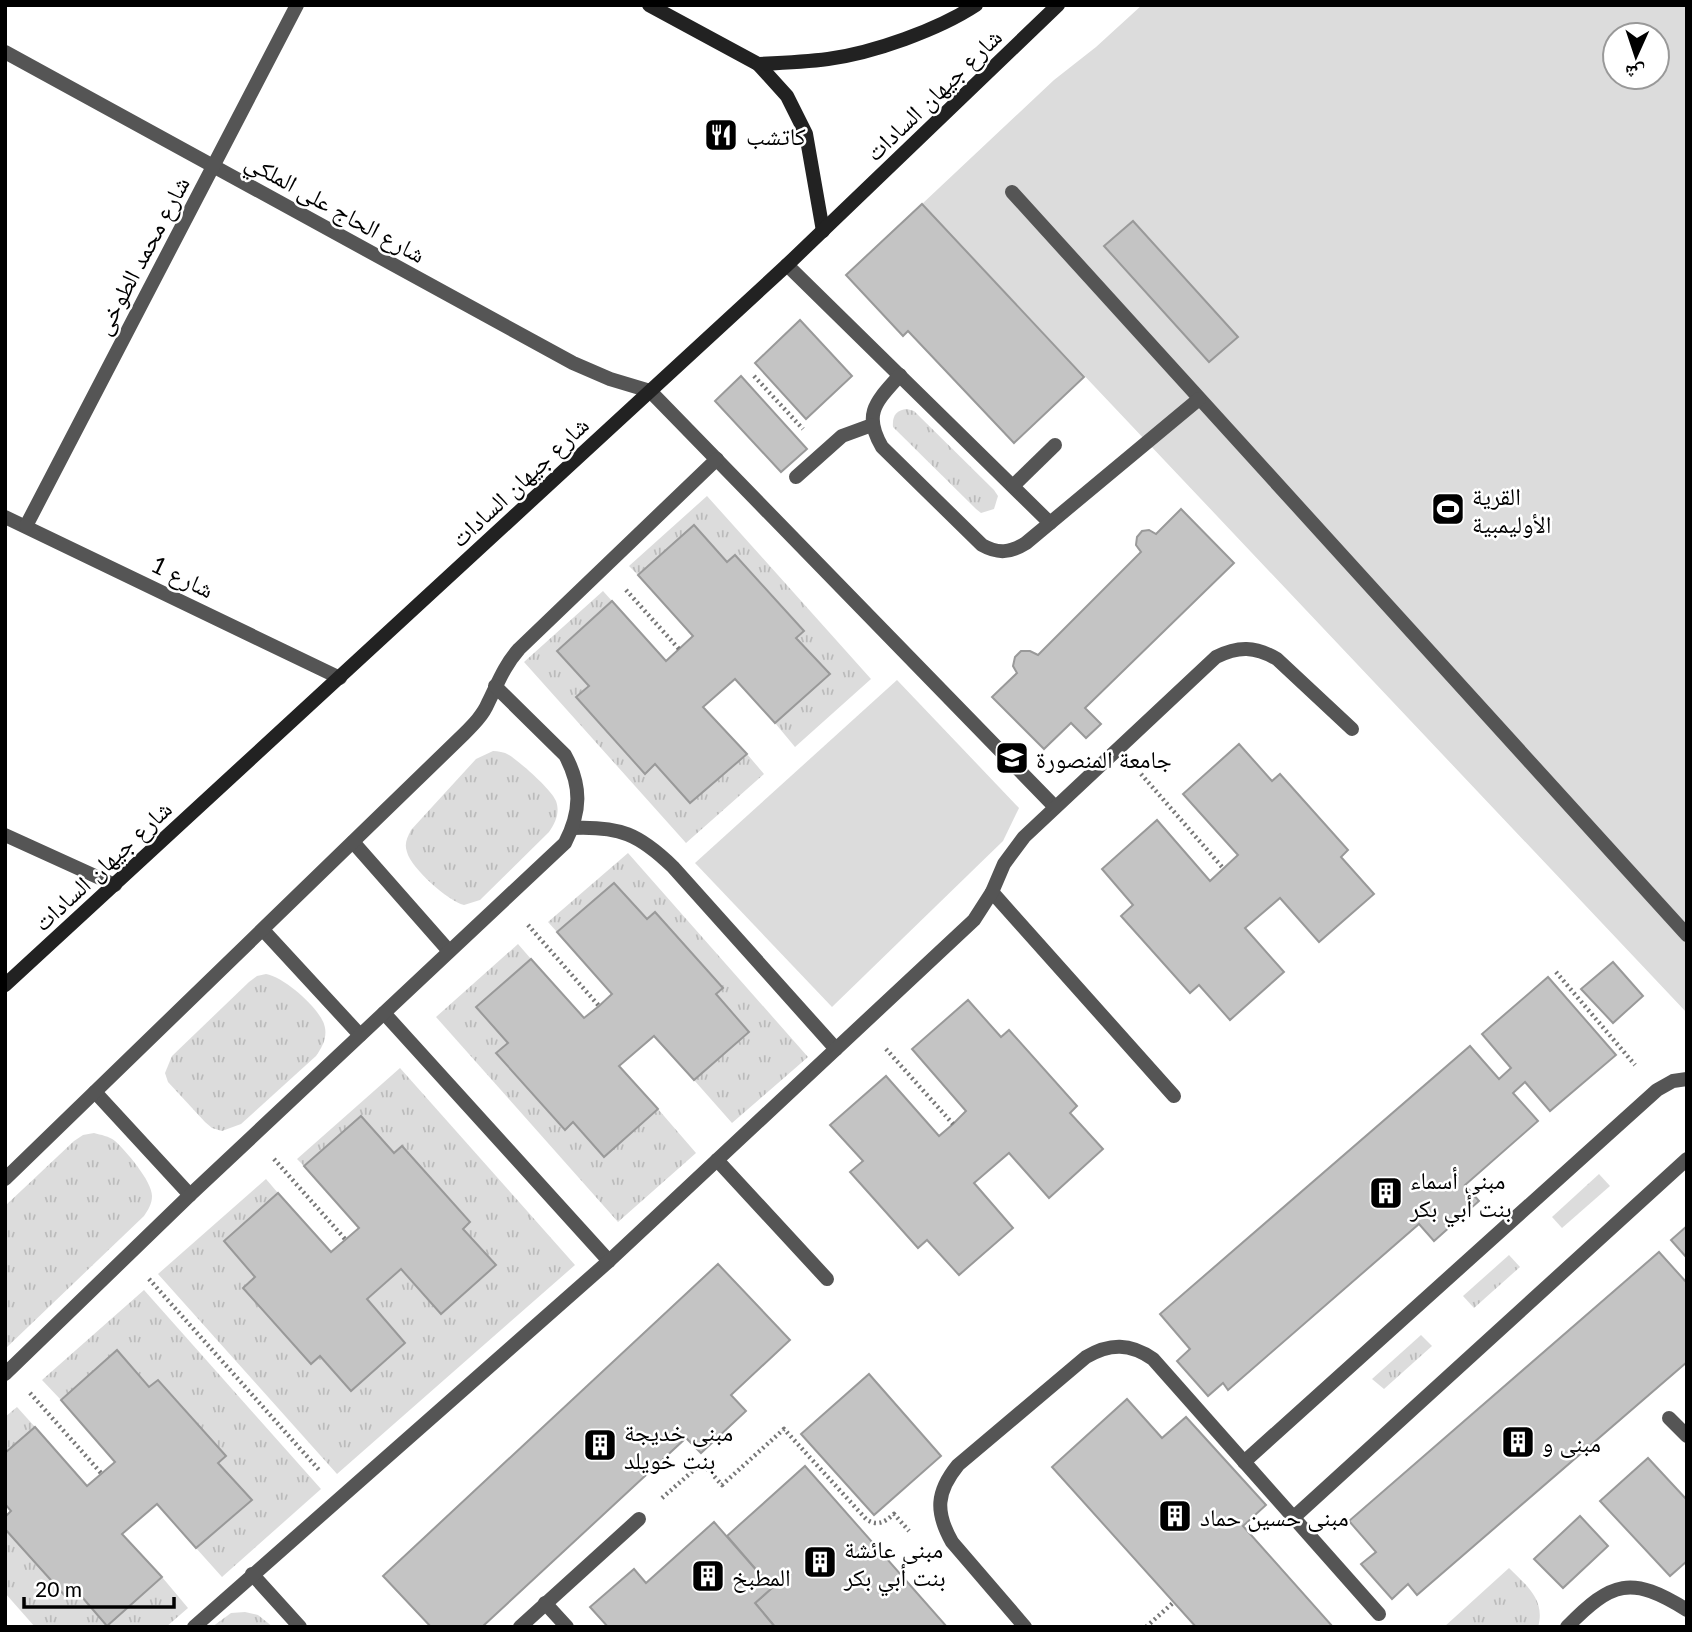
<svg xmlns="http://www.w3.org/2000/svg" width="1692" height="1632" font-family="Lato,'Noto Naskh Arabic',sans-serif">
<defs>
<pattern id="grass-tufts" width="24" height="20" patternUnits="userSpaceOnUse" patternTransform="scale(1.75)"><rect width="24" height="20" fill="#dcdcdc"/><path d="M3 7l-1-3M5 7V3M7 7l1-3M15 17l-1-3M17 17v-4M19 17l1-3" fill="none" stroke="#bbb"/></pattern>
</defs>
<rect width="100%" height="100%" fill="#fff"/>
<g fill="url(#grass-tufts)">
<path d="M 907,409 L 914,411 L 994,490 L 998,496 L 994,509 L 981,513 L 976,509 L 893,427 C 892,416 896,410 907,409 Z"/>
<polygon points="707,496 871,679 795,747 775,723 829,674 796,638 804,631 735,555 727,562 694,525 638,575 629,566"/>
<polygon points="603,591 612,601 557,651 589,686 645,773 655,764 690,803 747,754 764,774 686,843 524,662"/>
<path d="M 493,751 C 498,751 504,752 509,755 C 520,762 551,789 556,801 C 560,812 556,822 549,832 L 480,900 L 464,905 C 448,901 411,868 407,852 C 404,844 407,838 411,830 L 476,759 Z"/>
<polygon points="628,853 808,1057 732,1123 694,1080 748,1032 716,994 723,988 656,913 647,919 614,883 557,932 548,922"/>
<polygon points="518,944 531,959 477,1007 508,1043 497,1054 564,1130 573,1122 604,1157 658,1109 696,1153 618,1222 436,1017"/>
<path d="M 266,974 C 284,977 318,1007 324,1024 C 328,1036 323,1046 316,1056 L 241,1124 L 222,1131 L 212,1128 L 205,1122 L 168,1082 L 165,1073 L 172,1056 L 249,982 L 257,976 Z"/>
<polygon points="400,1068 575,1265 337,1474 158,1274 266,1179 278,1193 224,1241 255,1277 243,1288 311,1364 320,1356 351,1391 405,1343 367,1299 401,1269 441,1314 496,1265 463,1229 470,1221 402,1146 394,1153 361,1116 304,1166 297,1159"/>
<path d="M 94,1133 C 101,1135 109,1136 115,1141 C 126,1151 152,1181 152,1196 C 152,1204 148,1210 144,1216 L 5,1349 L 5,1206 L 74,1141 L 83,1135 Z"/>
<polygon points="1599,1174 1610,1186 1562,1228 1552,1217"/>
<polygon points="1509,1255 1520,1267 1474,1308 1463,1296"/>
<polygon points="144,1290 321,1489 222,1577 196,1548 251,1499 218,1463 226,1456 158,1380 149,1387 117,1351 61,1400 42,1380"/>
<polygon points="1421,1335 1432,1346 1384,1389 1372,1379"/>
<polygon points="17,1407 35,1427 5,1453 5,1417"/>
<polygon points="5,1529 67,1598 76,1590 107,1626 162,1577 188,1608 166,1627 35,1627 5,1593"/>
<path d="M 1509,1568 C 1526,1585 1546,1600 1538,1627 L 1444,1627 Z"/>
<polygon points="245,1612 258,1615 273,1627 212,1627 231,1613"/>
</g>
<g fill="#dcdcdc" fill-rule="evenodd">
<path d="M 1142,5 L 1687,5 L 1687,1013 L 922,204 L 1054,80 L 1096,47 ZM 1615,35 L 1657,35 L 1657,77 L 1615,77 Z"/>
<polygon points="897,680 1019,808 1003,841 832,1007 695,863"/>
</g>
<g fill="#c4c4c4" stroke="#999" stroke-width="2">
<polygon points="922,204 1084,377 1014,443 908,331 903,336 846,275"/>
<polygon points="1133,221 1238,337 1209,362 1104,246"/>
<polygon points="800,320 852,376 806,419 755,363"/>
<polygon points="741,376 807,449 781,472 715,401"/>
<polygon points="1181,509 1234,563 1085,708 1101,724 1086,738 1071,723 1044,749 992,697 1017,673 1013,666 1015,657 1021,651 1030,651 1038,655 1141,552 1136,545 1137,537 1142,531 1149,530 1156,534"/>
<polygon points="694,525 727,562 735,555 804,631 796,638 830,674 775,723 735,679 703,707 747,754 690,803 655,764 645,774 576,697 589,686 557,651 612,601 666,661 679,649 693,636 638,575"/>
<polygon points="1239,744 1272,781 1280,774 1348,850 1341,857 1374,894 1319,942 1280,898 1245,928 1284,972 1230,1020 1199,985 1190,993 1121,916 1133,905 1102,869 1157,820 1210,881 1238,855 1183,794"/>
<polygon points="614,883 647,919 655,912 723,988 716,994 749,1032 694,1080 654,1036 619,1066 658,1109 604,1157 573,1122 565,1130 496,1053 508,1043 476,1007 531,959 584,1018 599,1006 612,994 557,932"/>
<polygon points="1613,962 1643,996 1613,1023 1581,989"/>
<polygon points="1548,977 1616,1055 1550,1111 1525,1082 1513,1093 1538,1121 1465,1185 1479,1201 1434,1241 1419,1224 1228,1390 1223,1383 1208,1396 1177,1361 1190,1349 1160,1314 1470,1046 1499,1079 1511,1068 1482,1034"/>
<polygon points="968,1000 1001,1037 1009,1030 1077,1106 1070,1113 1103,1149 1049,1198 1009,1153 974,1183 1013,1228 959,1275 927,1240 918,1248 850,1172 863,1161 830,1125 886,1076 939,1136 953,1124 966,1111 912,1049"/>
<polygon points="361,1116 394,1153 402,1146 470,1222 463,1229 496,1265 441,1314 401,1269 367,1299 405,1343 351,1391 320,1356 311,1364 243,1288 255,1277 224,1241 278,1193 331,1252 359,1228 304,1166"/>
<polygon points="1687,1226 1687,1258 1671,1240"/>
<polygon points="1659,1252 1687,1283 1687,1362 1417,1595 1408,1584 1392,1599 1361,1564 1376,1552 1349,1521"/>
<polygon points="718,1264 790,1340 731,1395 746,1411 701,1453 686,1438 482,1627 431,1627 383,1576"/>
<polygon points="117,1350 149,1387 158,1380 226,1456 218,1463 252,1500 196,1548 157,1504 122,1534 162,1577 107,1626 76,1590 67,1598 5,1529 5,1517 11,1511 5,1504 5,1453 35,1427 87,1486 115,1462 61,1400"/>
<polygon points="869,1374 941,1456 874,1515 801,1434"/>
<polygon points="1127,1399 1162,1438 1186,1417 1266,1505 1243,1526 1333,1627 1196,1627 1052,1467"/>
<polygon points="1648,1458 1687,1500 1687,1561 1670,1576 1600,1501"/>
<polygon points="805,1466 947,1627 775,1627 755,1603 772,1588 727,1536"/>
<polygon points="1580,1516 1608,1546 1563,1588 1534,1559"/>
<polygon points="714,1522 772,1588 755,1603 775,1627 608,1627 590,1607 634,1569 646,1583"/>
</g>
<g fill="none" stroke-linecap="round" stroke-linejoin="round">
<g stroke="#777" stroke-width="4.5" stroke-dasharray="2 3.5" stroke-linecap="butt">
<polyline points="754,376 803,429"/>
<polyline points="626,590 679,649"/>
<polyline points="1141,774 1223,868"/>
<polyline points="528,925 599,1006"/>
<polyline points="1556,972 1635,1065"/>
<polyline points="886,1049 953,1124"/>
<polyline points="274,1159 345,1239"/>
<polyline points="149,1279 320,1471"/>
<polyline points="30,1393 101,1473"/>
<path d="M 662,1498 L 702,1463 L 722,1485 L 784,1429 L 866,1519 C 877,1527 885,1522 894,1514 L 909,1531"/>
<polyline points="1146,1627 1174,1602"/>
</g>
<g stroke="#555" stroke-width="14">
<polyline points="1669,1418 1687,1436"/>
<polyline points="1244,1462 1657,1090 1673,1081 1687,1079"/>
<polyline points="1293,1518 1687,1159"/>
<polyline points="545,1603 567,1627"/>
<polyline points="520,1627 639,1519"/>
<path d="M 1025,1627 L 952,1542 C 935,1512 936,1492 958,1465 L 1086,1357 C 1110,1343 1130,1343 1153,1359 L 1379,1614"/>
<path d="M 1567,1627 C 1612,1581 1631,1575 1687,1610"/>
</g>
<g stroke="#555" stroke-width="14">
<polyline points="5,52 573,363 610,379 650,391 1055,807"/>
<polyline points="1012,192 1687,935"/>
<polyline points="787,265 1050,523"/>
<path d="M 900,375 C 877,401 862,413 882,447 L 982,545 C 998,554 1010,553 1026,543 L 1199,399"/>
<polyline points="796,477 842,436 872,425"/>
<polyline points="1013,486 1055,445"/>
<polyline points="5,517 340,678"/>
<polyline points="26,526 297,5"/>
<path d="M 572,828 C 620,826 639,834 673,867 L 836,1049"/>
<polyline points="5,835 115,885"/>
<polyline points="353,842 449,951"/>
<polyline points="992,892 1174,1096"/>
<polyline points="264,931 360,1035"/>
<polyline points="384,1013 609,1261"/>
<polyline points="95,1092 190,1195"/>
<polyline points="717,1160 827,1279"/>
<path d="M 5,1179 L 464,734 C 473,725 483,715 488,703 C 498,683 504,666 519,649 L 717,459"/>
<path d="M 5,1374 L 190,1195 L 565,843 C 581,812 582,786 565,755 L 495,686"/>
<polyline points="252,1574 300,1627"/>
<path d="M 194,1627 L 609,1261 L 974,920 L 992,892 L 1004,864 L 1024,837 L 1216,657 C 1238,646 1255,646 1277,659 L 1352,729"/>
</g>
<g stroke="#222" stroke-width="14">
<polyline points="649,5 758,64 787,96 806,134 823,231"/>
<path d="M 758,64 C 781,63 805,62 828,59 C 873,53 938,30 976,5"/>
<polyline points="5,985 787,265 1058,5"/>
</g>
</g>
<defs>
<symbol id="restaurant-square" viewBox="-11 -11 22 22"><rect x="-9" y="-9" width="18" height="18" rx="4" fill="#000" stroke="#fff"/><path d="M-5-6h1v4h1v-4h1v4h1v-4h1v5L-1.5 .5V6h-2V.5L-5-1ZM5-6V6H3V1.5H1.5Q1.5-4 5-6Z" fill="#fff"/></symbol>
<symbol id="stadium-square" viewBox="-11 -11 22 22"><rect x="-9" y="-9" width="18" height="18" rx="4" fill="#000" stroke="#fff"/><path d="M0-5a6.5 5 0 1 0 0 10a6.5 5 0 1 0 0-10ZM-3.5-1.8h7v3.6h-7Z" fill="#fff"/></symbol>
<symbol id="university-square" viewBox="-11 -11 22 22"><rect x="-9" y="-9" width="18" height="18" rx="4" fill="#000" stroke="#fff"/><path d="M0-5L7-2L0 1L-7-2ZM-4 1L0 2.5L4 1V4Q0 6-4 4Z" fill="#fff"/></symbol>
<symbol id="building-square" viewBox="-11 -11 22 22"><rect x="-9" y="-9" width="18" height="18" rx="4" fill="#000" stroke="#fff"/><path d="M-4-6H4V6H1V3H-1V6H-4ZM-2.5-4.3h1.7v1.8h-1.7ZM.8-4.3h1.7v1.8H.8ZM-2.5-1h1.7V.8h-1.7ZM.8-1h1.7V.8H.8Z" fill="#fff"/></symbol>
</defs>
<g fill-rule="evenodd">
<use href="#restaurant-square" x="702" y="116" width="38" height="38"/>
<use href="#stadium-square" x="1429" y="490" width="38" height="38"/>
<use href="#university-square" x="993" y="739" width="38" height="38"/>
<use href="#building-square" x="1367" y="1174" width="38" height="38"/>
<use href="#building-square" x="1499" y="1423" width="38" height="38"/>
<use href="#building-square" x="581" y="1426" width="38" height="38"/>
<use href="#building-square" x="1156" y="1497" width="38" height="38"/>
<use href="#building-square" x="801" y="1543" width="38" height="38"/>
<use href="#building-square" x="689" y="1557" width="38" height="38"/>
</g>
<g text-anchor="middle" dominant-baseline="central" stroke-width="5" stroke-linejoin="round" paint-order="stroke">
<g font-size="24" fill="#000" stroke="#fff">
<text transform="translate(933 94) rotate(-44)">شارع جيهان السادات</text>
<text transform="translate(336 207) rotate(29)">شارع الحاج على الملكي</text>
<text transform="translate(141 255) rotate(-62)">شارع محمد الطوخى</text>
<text transform="translate(519 481) rotate(-43)">شارع جيهان السادات</text>
<text transform="translate(183 576) rotate(26)">شارع 1</text>
<text transform="translate(102 865) rotate(-43)">شارع جيهان السادات</text>
</g>
<g font-size="24" fill="#000" stroke="#fff" text-anchor="start">
<text x="746" y="135">كاتشب</text>
<text x="1472" y="495">القرية<tspan x="1472" dy="28">الأوليمبية</tspan></text>
<text x="1036" y="758">جامعة المنصورة</text>
<text x="1410" y="1179">مبنى أسماء<tspan x="1410" dy="28">بنت أبي بكر</tspan></text>
<text x="624" y="1431">مبنى خديجة<tspan x="624" dy="28">بنت خويلد</tspan></text>
<text x="1542" y="1442">مبنى و</text>
<text x="1200" y="1516">مبنى حسين حماد</text>
<text x="844" y="1548">مبنى عائشة<tspan x="844" dy="28">بنت أبي بكر</tspan></text>
<text x="732" y="1576">المطبخ</text>
</g>
</g>
<rect width="1692" height="1632" fill="none" stroke="#000000" stroke-width="14"/>
<g transform="translate(1636 56) rotate(183)"><circle r="33" fill="#ffffff" stroke="#999999" stroke-width="2"/>
<path d="M0-5L12 26L0 18L-12 26Z" fill="#000000"/>
<text y="-10" font-size="19" font-weight="bold" text-anchor="middle" fill="#000000">ش</text>
</g>
<path d="M24 1597v10h150v-10" fill="none" stroke="#000000" stroke-width="3.5"/>
<text x="35" y="1597" font-size="21" fill="#000000" stroke="#ffffff" stroke-width="5" paint-order="stroke">20 m</text>
</svg>
